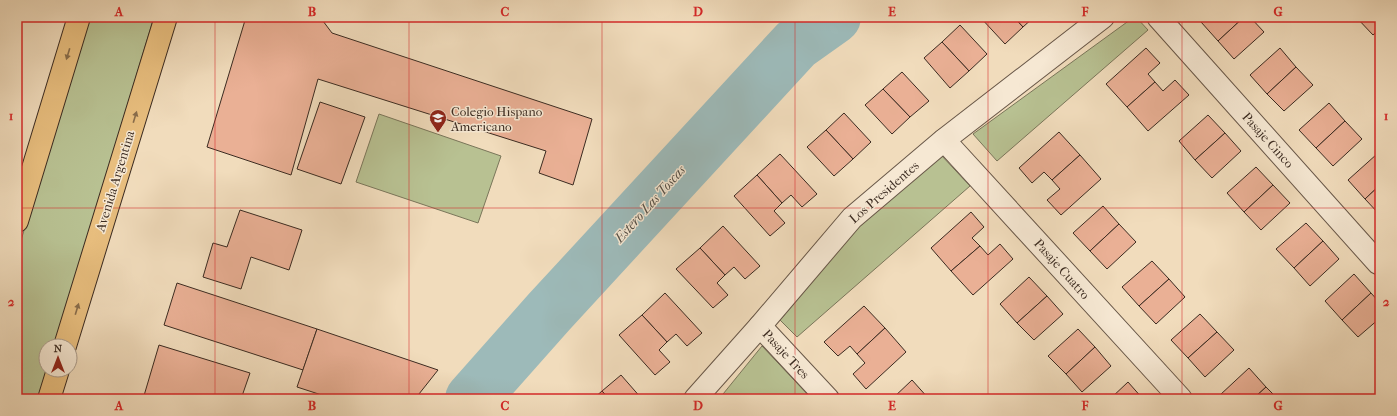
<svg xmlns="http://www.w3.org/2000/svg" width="1397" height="416" font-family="'IM FELL French Canon',serif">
<rect width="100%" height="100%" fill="#f1dcbc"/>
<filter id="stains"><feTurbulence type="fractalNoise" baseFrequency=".005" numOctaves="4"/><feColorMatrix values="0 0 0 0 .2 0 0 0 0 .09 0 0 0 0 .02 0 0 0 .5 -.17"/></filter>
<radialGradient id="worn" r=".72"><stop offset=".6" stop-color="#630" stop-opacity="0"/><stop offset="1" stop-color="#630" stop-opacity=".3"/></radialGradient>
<g fill="#b8c192" stroke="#7a765a">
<polygon points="87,17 154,17 55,346 46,346 46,370 47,370 39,399 17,399 17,254"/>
<polygon points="1134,17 1136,17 1148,30 997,161 973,134"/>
<polygon points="379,114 501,156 478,223 356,182"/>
<polygon points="941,155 970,186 797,337 780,320 859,225"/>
<polygon points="762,346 812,399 719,399"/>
</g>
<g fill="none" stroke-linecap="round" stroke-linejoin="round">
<polyline stroke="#9dbab9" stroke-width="54" points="472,399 549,312 796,44 834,17"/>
</g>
<g fill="#eab095" stroke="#3b2b21">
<polygon points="246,17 320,17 332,33 592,119 573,185 539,173 546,151 318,79 291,175 207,147"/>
<polygon points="980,17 1014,17 1023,27 1005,44"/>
<polygon points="1014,17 1034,17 1023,27"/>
<polygon points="1207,17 1244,17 1218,41 1201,22"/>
<polygon points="1244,17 1250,17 1264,32 1234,59 1218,41"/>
<polygon points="1356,17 1380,17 1380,29 1373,35"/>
<polygon points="960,25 987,54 969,71 942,42"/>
<polygon points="942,42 969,71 950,88 924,58"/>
<polygon points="1146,48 1160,63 1148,74 1155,82 1127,107 1106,84"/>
<polygon points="1280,48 1296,67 1267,94 1250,75"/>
<polygon points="1296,67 1313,85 1284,111 1267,94"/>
<polygon points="902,72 929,101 910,117 883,89"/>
<polygon points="1175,80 1189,95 1148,131 1127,107 1155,82 1163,91"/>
<polygon points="883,89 910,117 892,134 865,105"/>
<polygon points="320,102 365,117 341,184 297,169"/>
<polygon points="1329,103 1345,121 1316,148 1299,130"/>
<polygon points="844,113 871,142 853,159 826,130"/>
<polygon points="1208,115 1225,133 1195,160 1179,141"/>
<polygon points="1345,121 1362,139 1333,166 1316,148"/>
<polygon points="826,130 853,159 834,176 807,147"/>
<polygon points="1059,132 1080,155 1052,180 1044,172 1032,183 1019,168"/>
<polygon points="1225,133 1241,151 1212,178 1195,160"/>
<polygon points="780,154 817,194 802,207 791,195 782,203 757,175"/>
<polygon points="1377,154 1380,157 1380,185 1365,199 1348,180"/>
<polygon points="1080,155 1101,179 1061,215 1047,200 1060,189 1052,180"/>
<polygon points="1256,167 1273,185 1244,212 1227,193"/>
<polygon points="757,175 782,203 774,211 785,223 770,236 734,196"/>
<polygon points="1273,185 1290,203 1261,230 1244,212"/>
<polygon points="1380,185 1380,215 1365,199"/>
<polygon points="1103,206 1119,224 1090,251 1073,233"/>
<polygon points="240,210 302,230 289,270 251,257 241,289 203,277 213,243 227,247"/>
<polygon points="971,212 984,227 972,238 980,246 951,271 931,248"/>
<polygon points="1306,223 1323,241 1294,268 1276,249"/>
<polygon points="1119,224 1136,242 1107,269 1090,251"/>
<polygon points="723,226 760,266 745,279 734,267 725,275 700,248"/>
<polygon points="1323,241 1339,259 1310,286 1294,268"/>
<polygon points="1000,244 1013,259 973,295 951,271 980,246 988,255"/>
<polygon points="700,248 725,275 717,283 728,295 713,308 676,269"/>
<polygon points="1152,261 1169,279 1139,306 1122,287"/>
<polygon points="1354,274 1371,293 1342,320 1325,301"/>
<polygon points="1029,277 1047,296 1017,323 1000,304"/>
<polygon points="1169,279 1185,297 1156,324 1139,306"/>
<polygon points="177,283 317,329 303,370 164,325"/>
<polygon points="665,293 702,333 687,346 676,334 667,342 642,315"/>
<polygon points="1371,293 1380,303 1380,318 1358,337 1342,320"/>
<polygon points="1047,296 1063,314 1034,340 1017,323"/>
<polygon points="864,306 885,328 857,354 850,346 838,356 824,342"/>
<polygon points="1200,314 1217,332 1188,358 1171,340"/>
<polygon points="642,315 667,342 659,350 670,362 655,375 619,335"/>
<polygon points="885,328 906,352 866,389 853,374 865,363 857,354"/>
<polygon points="317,329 438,370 415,399 334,399 297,387"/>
<polygon points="1078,329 1095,347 1066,374 1048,356"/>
<polygon points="1217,332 1234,350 1205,377 1188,358"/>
<polygon points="159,345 250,373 241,399 143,399"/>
<polygon points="1095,347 1111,366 1082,392 1066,374"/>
<polygon points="1249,368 1266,387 1253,399 1224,399 1220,395"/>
<polygon points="621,375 642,399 609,399 602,391"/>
<polygon points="912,380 929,399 892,399"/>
<polygon points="1128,382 1143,399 1110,399"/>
<polygon points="1266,387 1278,399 1253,399"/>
<polygon points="602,391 609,399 593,399"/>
</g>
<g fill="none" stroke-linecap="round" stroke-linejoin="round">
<defs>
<g id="minor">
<polyline points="1158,17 1378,263"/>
<polyline points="944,140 1181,399"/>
<polyline points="760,326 828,399"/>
<polyline points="695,399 760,326 852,218 944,140 1103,17"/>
</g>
<g id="primary">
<polyline points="17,221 79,17"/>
<polyline points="65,346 166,17"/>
<polyline points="49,399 58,370"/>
</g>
</defs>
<use href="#minor" stroke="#685748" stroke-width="24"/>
<use href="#primary" stroke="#3b2b21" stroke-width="24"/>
<use href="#minor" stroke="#f6e8d3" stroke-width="22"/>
<use href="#primary" stroke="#e8be7e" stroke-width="22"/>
</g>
<defs><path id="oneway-solid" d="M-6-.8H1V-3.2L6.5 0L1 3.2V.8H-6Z"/></defs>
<g fill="#896d4b">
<use href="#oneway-solid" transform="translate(68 54) rotate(107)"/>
<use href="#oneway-solid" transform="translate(135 117) rotate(-73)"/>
<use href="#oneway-solid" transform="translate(77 309) rotate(-73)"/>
</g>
<path fill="none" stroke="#d62828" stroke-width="1" stroke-opacity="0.55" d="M 215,17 L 215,399M 409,17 L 409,399M 602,17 L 602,399M 795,17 L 795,399M 988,17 L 988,399M 1182,17 L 1182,399M 17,208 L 1380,208"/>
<defs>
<symbol id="school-pin" viewBox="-11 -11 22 30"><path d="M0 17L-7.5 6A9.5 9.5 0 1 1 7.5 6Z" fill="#8f2418" stroke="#f6e8d3"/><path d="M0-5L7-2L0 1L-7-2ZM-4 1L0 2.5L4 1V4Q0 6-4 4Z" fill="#fff"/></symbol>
</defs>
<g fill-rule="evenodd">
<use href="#school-pin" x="428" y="108" width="20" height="27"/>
</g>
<g text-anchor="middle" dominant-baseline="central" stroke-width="3" stroke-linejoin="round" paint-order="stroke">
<g font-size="13" fill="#3b2b21" stroke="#f6e8d3" text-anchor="start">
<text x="451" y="111">Colegio Hispano<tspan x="451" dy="15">Americano</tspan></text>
</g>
<g font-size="13" fill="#3b2b21" stroke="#f6e8d3">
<text transform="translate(1268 140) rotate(48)">Pasaje Cinco</text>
<text transform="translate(115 181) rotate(-73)">Avenida Argentina</text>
<text transform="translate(884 192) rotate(-41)">Los Presidentes</text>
<text transform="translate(1062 269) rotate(48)">Pasaje Cuatro</text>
<text transform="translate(786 354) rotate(47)">Pasaje Tres</text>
</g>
<g font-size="14" font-style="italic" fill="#544f47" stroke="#f6e8d3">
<text transform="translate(650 204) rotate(-48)">Estero Las Toscas</text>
</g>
</g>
<rect width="1397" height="416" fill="none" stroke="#f1dcbc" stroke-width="44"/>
<g transform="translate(58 358)"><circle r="19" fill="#f6e8d3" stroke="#ab9c8c"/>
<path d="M0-3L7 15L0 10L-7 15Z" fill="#8f2418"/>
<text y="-6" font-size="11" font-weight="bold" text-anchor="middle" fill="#3b2b21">N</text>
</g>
<rect x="22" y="22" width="1353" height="372" fill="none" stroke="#d62828" stroke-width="1.5"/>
<g font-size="13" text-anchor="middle" font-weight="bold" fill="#d62828">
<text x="119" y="16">A</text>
<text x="312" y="16">B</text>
<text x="505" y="16">C</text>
<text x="698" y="16">D</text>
<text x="892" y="16">E</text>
<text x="1085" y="16">F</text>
<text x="1278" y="16">G</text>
<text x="11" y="120">1</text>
<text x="1386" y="120">1</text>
<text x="11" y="306">2</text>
<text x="1386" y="306">2</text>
<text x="119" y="410">A</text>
<text x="312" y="410">B</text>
<text x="505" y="410">C</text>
<text x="698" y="410">D</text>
<text x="892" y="410">E</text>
<text x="1085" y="410">F</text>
<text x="1278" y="410">G</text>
</g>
<rect width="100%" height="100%" filter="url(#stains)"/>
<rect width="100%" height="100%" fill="url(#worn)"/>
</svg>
